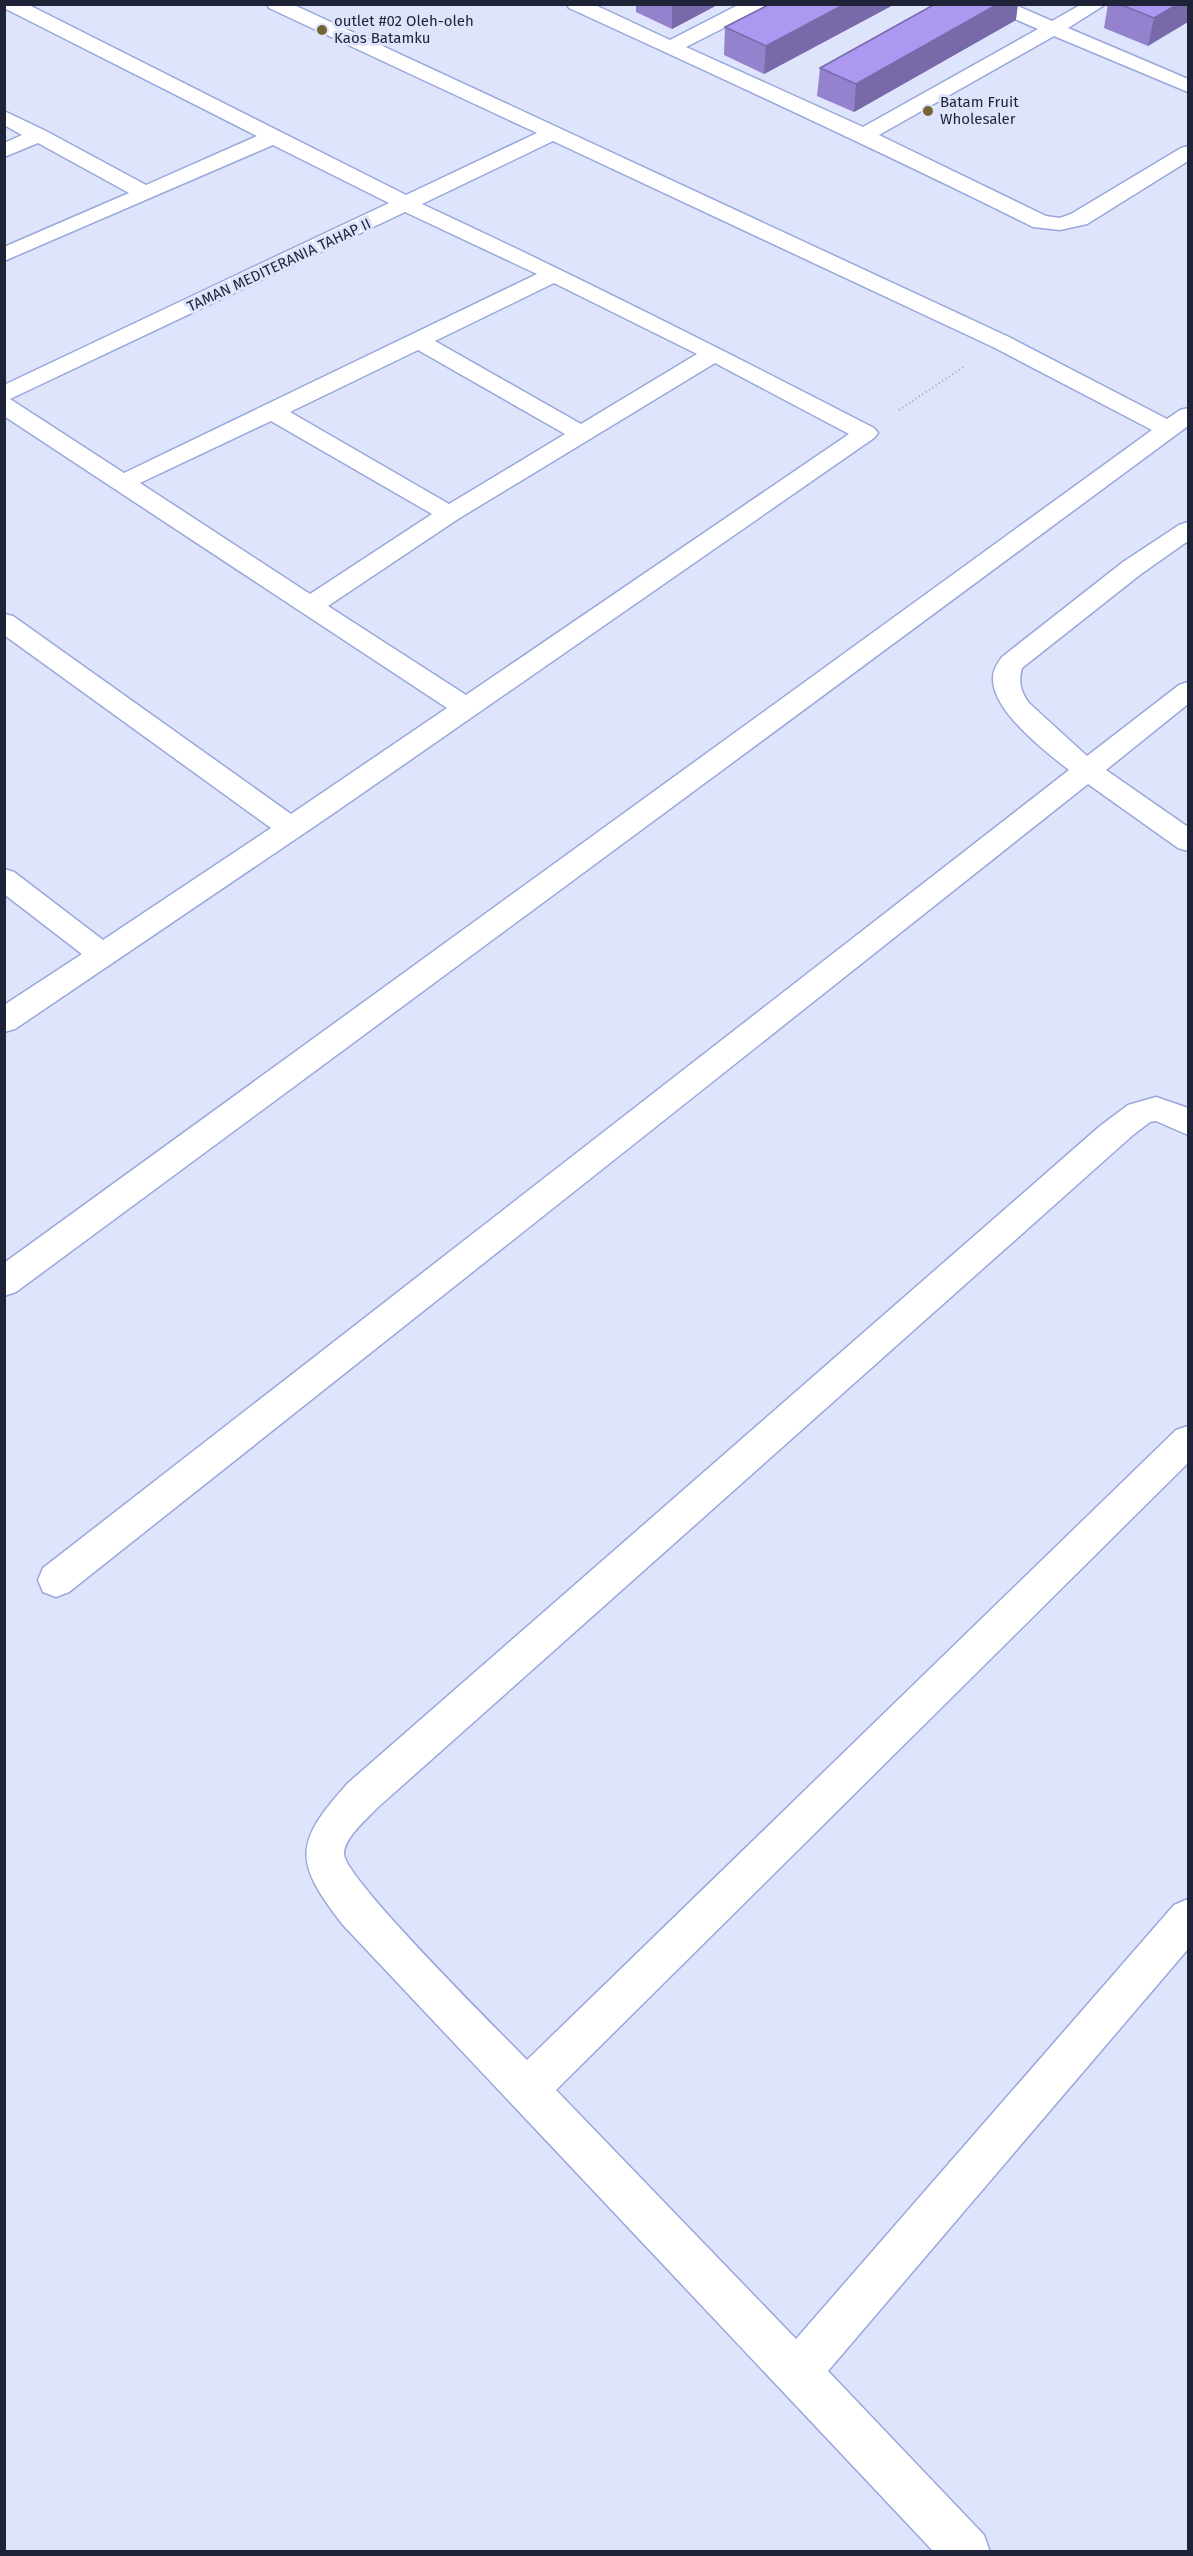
<svg xmlns="http://www.w3.org/2000/svg" width="1193" height="2556" font-family="'Fira Sans',sans-serif">
<rect width="100%" height="100%" fill="#dee4fb"/>
<g fill="none" stroke-linecap="round" stroke-linejoin="round">
<defs>
<g id="street">
<path d="M 4,4 L 27,4 L 406,195 L 537,133 L 269,8 L 267,4 L 292,4 L 1009,337 L 1167,419 L 1180,410 L 1188,408 L 1188,426 L 16,1292 L 4,1296 L 4,1263 L 1152,430 L 993,347 L 553,141 L 422,204 C 575,275 725,351 874,428 L 878,433 L 874,438 L 334,813 L 15,1029 L 4,1032 L 4,1005 L 82,954 L 4,894 L 4,869 L 14,872 L 103,940 L 271,828 L 4,635 L 4,614 L 13,616 L 291,814 L 447,708 L 4,416 L 4,385 L 389,203 L 273,145 L 4,261 L 4,247 L 129,193 L 38,143 L 4,157 L 4,143 L 22,135 L 4,125 L 4,111 L 46,131 L 146,185 L 257,136 L 4,8 ZM 405,212 L 537,274 L 124,473 L 10,399 ZM 554,283 L 697,354 L 581,424 L 435,341 ZM 418,350 L 565,434 L 449,504 L 290,412 ZM 715,363 L 849,434 L 466,695 L 328,606 L 458,519 ZM 271,421 L 432,514 L 310,594 L 140,483 Z"/>
<path d="M 567,4 L 593,4 L 670,40 L 740,4 L 765,4 L 763,8 L 686,47 L 863,127 L 1038,29 L 989,8 L 987,4 L 1013,4 L 1052,21 L 1082,4 L 1106,4 L 1068,28 L 1188,79 L 1188,92 L 1054,36 L 879,135 L 1046,216 L 1060,218 L 1071,214 L 1181,148 L 1188,146 L 1188,161 L 1087,224 L 1060,230 L 1033,227 C 880,151 724,79 569,8 Z"/>
<path d="M 1188,522 L 1188,541 L 1141,574 L 1022,668 C 1018,681 1021,693 1029,703 L 1087,756 L 1179,685 L 1188,682 L 1188,704 L 1106,770 L 1188,827 L 1188,851 L 1178,848 L 1088,784 L 69,1592 L 56,1597 L 43,1592 L 38,1580 L 43,1568 L 1069,770 C 1046,752 992,711 993,678 C 993,670 997,664 1002,657 L 1123,562 L 1179,525 Z"/>
<path d="M 1156,1097 L 1188,1108 L 1188,1135 L 1156,1121 L 1150,1122 L 1133,1135 L 376,1809 C 366,1820 344,1838 344,1854 C 345,1879 500,2032 527,2060 L 1176,1430 L 1188,1426 L 1188,1463 L 556,2090 L 796,2339 L 1174,1905 L 1188,1899 L 1188,1949 L 828,2371 L 984,2535 L 990,2552 L 934,2552 L 343,1925 C 293,1861 294,1843 348,1783 L 1100,1126 L 1128,1105 Z"/>
</g>
</defs>
<use href="#street" stroke="#99a7dc" stroke-width="3"/>
<polyline stroke="#9ea3ba" stroke-width="2" stroke-dasharray="1 3" stroke-linecap="butt" points="899,410 965,366"/>
<use href="#street" fill="#fff" fill-rule="evenodd"/>
</g>
<g fill="#9482cf">
<polygon points="636,4 719,4 672,29 636,12"/>
<polygon points="770,4 895,4 764,74 724,55 725,27"/>
<polygon points="1108,4 1188,4 1148,46 1104,28"/>
<polygon points="1016,20 854,112 817,96 820,68"/>
</g>
<g fill="#786aa9">
<polygon points="672,4 719,4 672,29"/>
<polygon points="845,4 895,4 764,74 766,46"/>
<polygon points="998,4 1018,4 1016,20 854,112 856,84"/>
<polygon points="1178,4 1188,4 1188,22 1148,46 1154,18"/>
</g>
<g fill="#ac97f1" stroke="#786aa9" stroke-width="1.5">
<polygon points="770,4 845,4 766,46 725,27"/>
<polygon points="935,4 998,4 856,84 820,68"/>
<polygon points="1119,4 1178,4 1154,18"/>
</g>
<g fill="#746633" stroke="#dee4fb" stroke-width="2">
<circle cx="322" cy="30" r="6"/>
<circle cx="928" cy="111" r="6"/>
</g>
<g text-anchor="middle" dominant-baseline="central" stroke-width="6" stroke-linejoin="round" paint-order="stroke">
<g font-size="15" fill="#1e2338" stroke="#dee4fb" text-anchor="start">
<text x="334" y="21">outlet #02 Oleh-oleh<tspan x="334" dy="17">Kaos Batamku</tspan></text>
<text x="940" y="102">Batam Fruit<tspan x="940" dy="17">Wholesaler</tspan></text>
</g>
<g font-size="15" fill="#1e2338" stroke="#dee4fb">
<text transform="translate(279 265) rotate(-25)">TAMAN MEDITERANIA TAHAP II</text>
</g>
</g>
<rect width="1193" height="2556" fill="none" stroke="#1e2338" stroke-width="12"/>
</svg>
